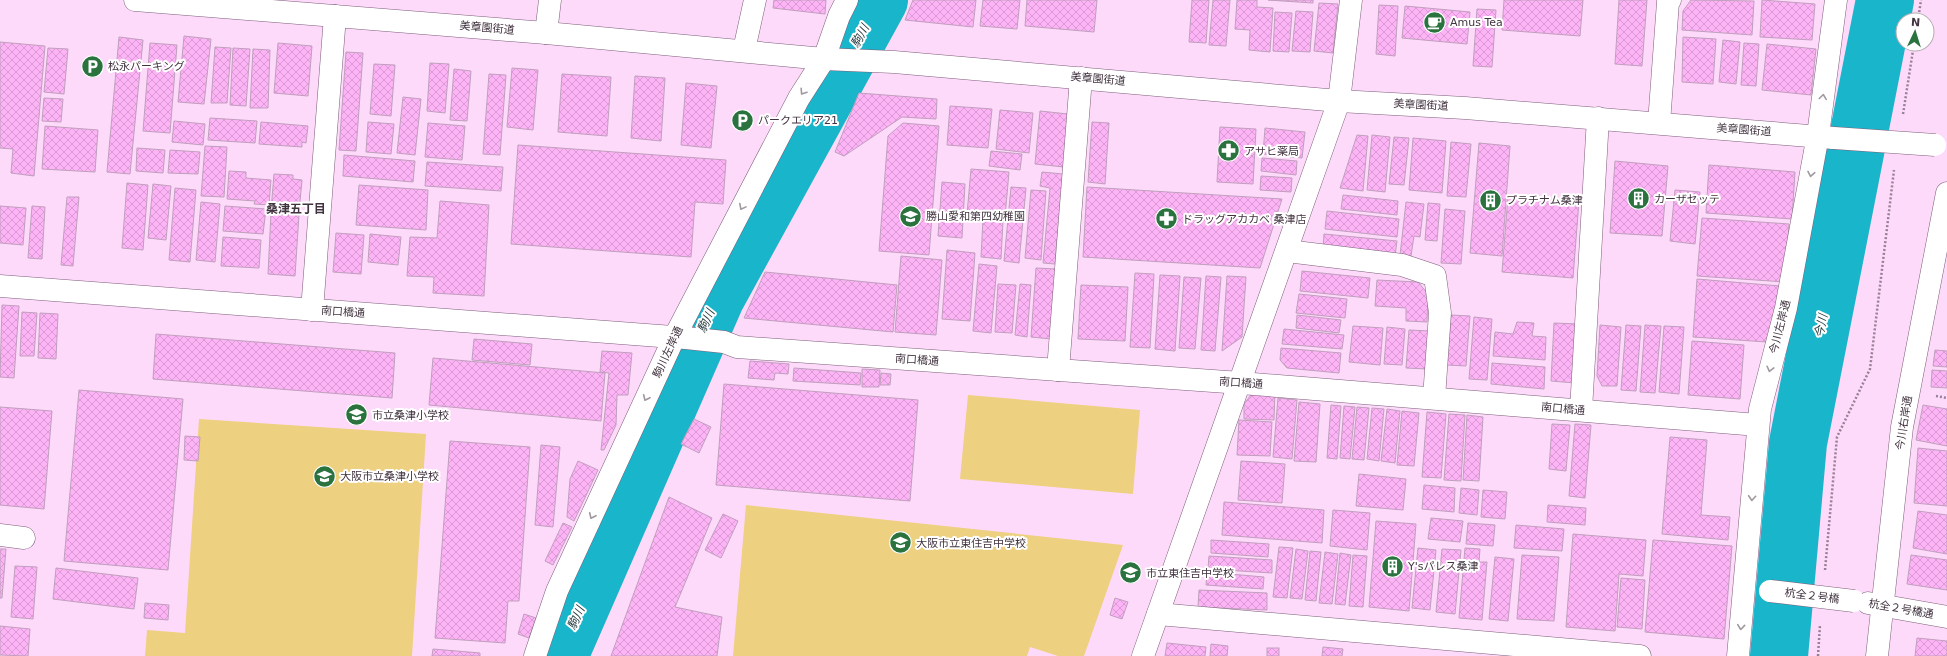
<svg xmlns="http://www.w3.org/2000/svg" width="1947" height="656" font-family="'DejaVu Sans','Noto Sans JP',sans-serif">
<defs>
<pattern id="building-cross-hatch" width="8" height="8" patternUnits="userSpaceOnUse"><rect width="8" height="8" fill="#fdb4f6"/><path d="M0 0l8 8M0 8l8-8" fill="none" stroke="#da9bd4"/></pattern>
</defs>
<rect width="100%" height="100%" fill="#fedafa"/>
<g fill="#edd080">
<polygon points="968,395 1140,410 1133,494 960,479"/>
<polygon points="199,419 426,434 412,656 145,656 147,630 185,633"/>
<polygon points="746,505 1123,545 1084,656 1058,656 1030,647 1027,656 733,656"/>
</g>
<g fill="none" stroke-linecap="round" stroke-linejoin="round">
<g stroke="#19b5ca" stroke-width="58">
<polyline points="559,656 716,297 879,0"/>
<polyline points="1779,656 1798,443 1885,0"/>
</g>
</g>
<g fill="url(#building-cross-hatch)" stroke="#c09fbd">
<polygon points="774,0 826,0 825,14 773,8"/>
<polygon points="913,0 976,0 973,27 905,20"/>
<polygon points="983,0 1020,0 1017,29 980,26"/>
<polygon points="1027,0 1097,0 1094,32 1025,26"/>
<polygon points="1192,0 1209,0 1206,43 1189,42"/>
<polygon points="1213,0 1230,0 1226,46 1209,45"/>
<polygon points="1237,0 1257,0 1257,7 1273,8 1270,52 1249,50 1250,30 1235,29"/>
<polygon points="1268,0 1313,0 1313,3"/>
<polygon points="1504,0 1583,0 1580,36 1502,30"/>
<polygon points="1619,0 1647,0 1642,66 1615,64"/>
<polygon points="1691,0 1754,1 1752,35 1682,30 1683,11"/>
<polygon points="1762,0 1815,4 1812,40 1760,37"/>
<polygon points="1319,3 1338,4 1333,53 1314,51"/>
<polygon points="1379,5 1398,6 1395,56 1376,54"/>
<polygon points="1405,6 1470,12 1467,44 1402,38"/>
<polygon points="1477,9 1496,10 1492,67 1473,66"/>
<polygon points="1296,11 1313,12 1310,52 1292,51"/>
<polygon points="1275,12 1292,13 1289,52 1273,51"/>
<polygon points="184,36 211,39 204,104 178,102"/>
<polygon points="119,37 143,40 130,174 107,172"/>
<polygon points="1683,37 1716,39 1713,84 1682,82"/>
<polygon points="1723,40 1740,42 1736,84 1719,82"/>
<polygon points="0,42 45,46 34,176 11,173 13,149 0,148"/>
<polygon points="150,43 177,45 170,133 143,131"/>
<polygon points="278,43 312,46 308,96 274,93"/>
<polygon points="1744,43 1759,44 1756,86 1741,85"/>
<polygon points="1767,44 1816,49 1811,95 1762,90"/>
<polygon points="215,47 231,48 227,103 211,103"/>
<polygon points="48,48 68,49 64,94 44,92"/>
<polygon points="233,48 250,49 246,106 230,105"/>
<polygon points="253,49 270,50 268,108 250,108"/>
<polygon points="346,52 363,53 356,151 339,150"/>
<polygon points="430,63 449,64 445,113 427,111"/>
<polygon points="374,64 395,65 391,116 370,114"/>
<polygon points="512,68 538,70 533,130 507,127"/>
<polygon points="454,69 471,71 467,121 450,120"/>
<polygon points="489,74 506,75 500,155 483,154"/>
<polygon points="562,74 611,77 607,136 558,132"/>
<polygon points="635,76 665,78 661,141 631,138"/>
<polygon points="686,83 717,86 711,148 681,145"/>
<polygon points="859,93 937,99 936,119 902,117 844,156 835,152"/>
<polygon points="403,97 421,99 415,155 397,153"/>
<polygon points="44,98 63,99 61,122 42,121"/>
<polygon points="950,106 992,109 988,148 947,145"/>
<polygon points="1000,110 1033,113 1029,153 996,149"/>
<polygon points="1040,111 1068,114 1064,167 1035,164"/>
<polygon points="210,118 257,121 255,143 208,140"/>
<polygon points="174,121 205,124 203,145 172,142"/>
<polygon points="261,122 308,126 306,143 302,142 302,147 259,144"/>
<polygon points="368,122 394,124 391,154 366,152"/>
<polygon points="1092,122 1109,123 1105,184 1088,182"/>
<polygon points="428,123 465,126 462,160 425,157"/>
<polygon points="903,123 939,126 929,255 879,251 888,136"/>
<polygon points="45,126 98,130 95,172 42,169"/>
<polygon points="1220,127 1256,129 1253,184 1217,182"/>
<polygon points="1265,128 1305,132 1302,158 1263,154"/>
<polygon points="1357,135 1368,136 1363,191 1340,188"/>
<polygon points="1372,135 1390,137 1385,192 1367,190"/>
<polygon points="1394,137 1409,138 1404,185 1389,184"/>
<polygon points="1413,138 1446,141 1442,193 1409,190"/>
<polygon points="1451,142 1471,144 1466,197 1447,196"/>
<polygon points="1479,143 1510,146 1502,256 1470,253"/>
<polygon points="518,145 726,160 723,204 695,202 691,257 511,244"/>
<polygon points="205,146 227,147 224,197 201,196"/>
<polygon points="137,148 165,150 163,173 136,171"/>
<polygon points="170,150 200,152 198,174 168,173"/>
<polygon points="991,151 1022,154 1020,170 989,166"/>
<polygon points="344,155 415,161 413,182 343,176"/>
<polygon points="1262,158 1297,161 1296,175 1261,171"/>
<polygon points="1615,161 1668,166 1662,236 1610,233"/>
<polygon points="427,162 503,167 501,191 425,186"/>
<polygon points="1709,165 1795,172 1792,219 1706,213"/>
<polygon points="971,169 1009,172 1005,217 967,214"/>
<polygon points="229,171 246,172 246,178 271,180 269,205 254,204 255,201 227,199"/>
<polygon points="1042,172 1063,174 1055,264 1043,263 1050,188 1040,186"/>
<polygon points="274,174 293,175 293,179 302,180 299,212 271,210"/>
<polygon points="1261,176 1292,178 1291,192 1260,190"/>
<polygon points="942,182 965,184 962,238 938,236"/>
<polygon points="127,183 148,185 143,250 122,248"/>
<polygon points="153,184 171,186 166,240 148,238"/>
<polygon points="359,185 428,190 426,230 356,225"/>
<polygon points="1011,187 1026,188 1019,263 1004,261"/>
<polygon points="1087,187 1282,199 1260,268 1083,257"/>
<polygon points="175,188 196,190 190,262 169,260"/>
<polygon points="1031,190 1046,191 1041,260 1025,258"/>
<polygon points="1675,190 1700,192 1695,244 1670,241"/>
<polygon points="1343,195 1398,201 1397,215 1341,209"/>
<polygon points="1508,196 1579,201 1573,278 1502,272"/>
<polygon points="67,197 79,197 73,266 61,265"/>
<polygon points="440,201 489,205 484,296 433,293 434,277 407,276 410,237 437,238"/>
<polygon points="201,202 220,204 215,262 196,260"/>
<polygon points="1406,202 1424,204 1420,237 1414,236 1411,256 1400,255"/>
<polygon points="1428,203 1440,204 1437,241 1425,240"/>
<polygon points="0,206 26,208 23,245 0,243"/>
<polygon points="32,206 45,207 42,259 28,258"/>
<polygon points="225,206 266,209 263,234 223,231"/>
<polygon points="1445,209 1465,211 1461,264 1441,263"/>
<polygon points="1327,211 1399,219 1397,237 1325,229"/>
<polygon points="271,213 299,215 295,276 268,274"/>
<polygon points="1702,218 1789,224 1785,282 1697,276"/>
<polygon points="983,219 1003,221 1001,259 981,257"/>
<polygon points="336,233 364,235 361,274 333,272"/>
<polygon points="370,234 401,237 398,265 368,262"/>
<polygon points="1324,234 1397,241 1395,256 1323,249"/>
<polygon points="223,237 261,240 259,268 221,266"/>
<polygon points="947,250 975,253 970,321 942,319"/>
<polygon points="901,256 942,260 936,335 895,332"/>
<polygon points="979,264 997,266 991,333 973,331"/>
<polygon points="1036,268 1056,269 1051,339 1031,337"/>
<polygon points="1302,271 1370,278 1368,298 1300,291"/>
<polygon points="765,272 897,285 893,332 744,318"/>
<polygon points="1135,273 1154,274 1150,348 1130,347"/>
<polygon points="1160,275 1180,276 1175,351 1155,349"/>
<polygon points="1206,276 1221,277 1215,351 1201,350"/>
<polygon points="1227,276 1246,277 1242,337 1222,351"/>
<polygon points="1184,277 1201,278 1195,349 1179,348"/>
<polygon points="1697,279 1780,286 1767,342 1693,337"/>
<polygon points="1377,280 1418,282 1428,294 1427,322 1406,321 1406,308 1375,306"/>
<polygon points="998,284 1016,285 1012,333 995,332"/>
<polygon points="1020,284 1031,285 1027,337 1015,335"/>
<polygon points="1081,285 1128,287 1125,341 1078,339"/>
<polygon points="1299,294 1347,299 1345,318 1296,313"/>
<polygon points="2,305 19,306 14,378 0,377"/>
<polygon points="22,312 37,313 34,356 20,356"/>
<polygon points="40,313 58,314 56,359 38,358"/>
<polygon points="1297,315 1341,320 1339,333 1296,328"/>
<polygon points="1451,315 1470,316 1466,366 1447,365"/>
<polygon points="1474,317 1492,319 1487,380 1469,379"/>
<polygon points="1517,322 1534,323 1532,336 1546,337 1545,360 1493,356 1495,332 1513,334"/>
<polygon points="1554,323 1578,324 1575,383 1551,381"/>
<polygon points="1600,325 1621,327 1617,386 1602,386 1597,376"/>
<polygon points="1626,325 1641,326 1636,391 1621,390"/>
<polygon points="1645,325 1661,326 1655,393 1640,392"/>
<polygon points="1353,326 1383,328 1380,365 1349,362"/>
<polygon points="1664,326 1684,327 1679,394 1659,392"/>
<polygon points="1387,327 1405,329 1402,365 1384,364"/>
<polygon points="1284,329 1344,335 1342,349 1282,344"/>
<polygon points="1409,330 1430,331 1427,369 1406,368"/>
<polygon points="156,334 395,353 392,398 153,379"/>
<polygon points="474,339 532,344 530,365 472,360"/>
<polygon points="1692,341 1744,345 1740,399 1688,395"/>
<polygon points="1281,348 1341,353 1339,373 1287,368 1280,360"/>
<polygon points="1935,350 1947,351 1947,367 1933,366"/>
<polygon points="602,351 632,353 628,395 617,395 616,425 604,450 601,450 609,373 600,372"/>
<polygon points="433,358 605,373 601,421 429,405"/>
<polygon points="750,361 789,364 788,374 775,373 774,380 748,378"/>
<polygon points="1492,363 1545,367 1544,389 1491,384"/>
<polygon points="794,368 861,373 860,385 793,381"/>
<polygon points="862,369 880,370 879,387 862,387"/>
<polygon points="1932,370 1947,371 1947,388 1931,387"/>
<polygon points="881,373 891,374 890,385 880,385"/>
<polygon points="724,384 918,400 910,501 716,485"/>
<polygon points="79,390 183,399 168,570 64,561"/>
<polygon points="1253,392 1275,392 1274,420 1244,419 1244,404"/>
<polygon points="1278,398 1297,400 1292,459 1273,457"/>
<polygon points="1299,402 1320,404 1316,462 1294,461"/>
<polygon points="1331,405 1341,406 1337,459 1327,458"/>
<polygon points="1923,405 1947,409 1947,446 1916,440"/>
<polygon points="1344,406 1355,407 1350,459 1340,458"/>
<polygon points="0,407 52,411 44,509 0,505"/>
<polygon points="1357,407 1369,408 1364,460 1352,459"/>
<polygon points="1372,408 1384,409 1379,461 1367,459"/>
<polygon points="1387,409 1400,411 1395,463 1381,461"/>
<polygon points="1402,411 1419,413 1414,466 1397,465"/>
<polygon points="1427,412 1446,414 1441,478 1422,477"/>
<polygon points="1449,414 1465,415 1461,481 1444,480"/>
<polygon points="1467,415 1483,417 1479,481 1463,480"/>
<polygon points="694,419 711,427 699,453 681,444"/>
<polygon points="1239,420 1272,422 1270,456 1237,455"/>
<polygon points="1552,424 1570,425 1566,471 1549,469"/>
<polygon points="1575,424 1591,425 1585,498 1569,496"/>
<polygon points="185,436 200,437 198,461 184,460"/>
<polygon points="1670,437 1707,440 1701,515 1730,517 1728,540 1662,534"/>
<polygon points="450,441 530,447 519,601 508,601 505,643 435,638"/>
<polygon points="541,445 560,447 553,527 535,525"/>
<polygon points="1918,448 1947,451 1947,506 1914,503"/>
<polygon points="578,461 598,470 574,521 567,517 570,479"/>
<polygon points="1241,461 1285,464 1282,503 1238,500"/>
<polygon points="1359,474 1406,479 1403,510 1356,506"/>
<polygon points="1424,485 1455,488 1454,512 1422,509"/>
<polygon points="1461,488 1479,490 1477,515 1459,513"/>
<polygon points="1483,490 1507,492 1505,519 1481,517"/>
<polygon points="669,497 712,518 675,607 722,617 717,656 611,656"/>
<polygon points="1224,502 1324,510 1322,543 1222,535"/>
<polygon points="1548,505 1586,508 1585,525 1547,522"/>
<polygon points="1333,510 1370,513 1367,550 1330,546"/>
<polygon points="1918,511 1947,515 1947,554 1913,548"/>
<polygon points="723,514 738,521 721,558 705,550"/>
<polygon points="1431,518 1463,521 1460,542 1428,539"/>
<polygon points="1376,521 1416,524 1409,611 1369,607"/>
<polygon points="563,523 572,527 553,565 545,561"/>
<polygon points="1468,523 1495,525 1493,546 1466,544"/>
<polygon points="1516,525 1564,529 1562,551 1514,548"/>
<polygon points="1573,534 1646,540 1643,576 1619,574 1615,631 1566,627"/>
<polygon points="1211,540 1269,544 1268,557 1211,553"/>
<polygon points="1653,540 1732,546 1724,639 1645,632"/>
<polygon points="1279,547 1293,548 1287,598 1273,597"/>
<polygon points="1418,548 1436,550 1430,610 1412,608"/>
<polygon points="1465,548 1480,549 1479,562 1487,562 1482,620 1459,618"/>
<polygon points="0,549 6,549 2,598 0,598"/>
<polygon points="1296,549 1308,551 1302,599 1290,598"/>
<polygon points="1442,549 1461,550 1455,614 1436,612"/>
<polygon points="1310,551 1321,552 1316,601 1305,600"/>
<polygon points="1325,552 1338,554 1332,604 1319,603"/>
<polygon points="1340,553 1351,555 1345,605 1335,604"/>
<polygon points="1353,555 1367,556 1363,607 1349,606"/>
<polygon points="1522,555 1559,557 1554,621 1517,619"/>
<polygon points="1911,555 1947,560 1947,590 1907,584"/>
<polygon points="1209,556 1272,560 1272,573 1208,569"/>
<polygon points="1495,557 1514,559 1508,621 1489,619"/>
<polygon points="15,566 37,567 33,619 11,617"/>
<polygon points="56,568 138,578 134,609 53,599"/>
<polygon points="1207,572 1264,577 1263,589 1206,585"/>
<polygon points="1621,578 1645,580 1642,629 1617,627"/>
<polygon points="1199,590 1267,593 1267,610 1198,607"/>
<polygon points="1115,598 1128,602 1122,619 1110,615"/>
<polygon points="145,603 169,605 168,620 144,618"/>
<polygon points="524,614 536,618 529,638 518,634"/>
<polygon points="0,626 30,629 28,656 0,655"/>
<polygon points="1917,638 1947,641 1947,656 1915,656"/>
<polygon points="1167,643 1206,647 1205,656 1165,656"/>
<polygon points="1211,644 1228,646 1227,656 1210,656"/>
<polygon points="1323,647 1343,649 1342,656 1322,656"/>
<rect x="1267" y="648" width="12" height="8"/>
<polygon points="433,649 480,653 480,656 432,656"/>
</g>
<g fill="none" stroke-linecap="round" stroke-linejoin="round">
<defs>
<g id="minor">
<polyline points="135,0 546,33 824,59 894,62 1339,101 1465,108 1834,138"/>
<polyline points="546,33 550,0"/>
<polyline points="744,50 755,0"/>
<polyline points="1659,123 1668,2 1670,0"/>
<polyline points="1287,251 1402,265 1435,276 1440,313 1434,398"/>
<polyline points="0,286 686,338 724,342 737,347 1241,383 1758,425"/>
<polyline points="312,310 335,16"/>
<polyline points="1058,370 1081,78"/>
<polyline points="1581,410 1598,118"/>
<polyline points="0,535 24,538"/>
<polyline points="1868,603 1947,617"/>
<polyline points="1158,614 1640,656"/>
<polyline points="535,656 557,591 674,338 799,98 824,59 839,16 847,0"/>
<polyline points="1143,656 1339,101 1351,0"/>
<polyline points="1738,656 1760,409 1786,308 1818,135 1836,0"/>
<polyline points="1877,656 1902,427 1947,193"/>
</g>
</defs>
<use href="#minor" stroke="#7d5e7a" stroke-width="23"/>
<g stroke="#977f95" stroke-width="2.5" stroke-dasharray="2 2" stroke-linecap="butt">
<polyline points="1918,20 1921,0"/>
<polyline points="1903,114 1914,44"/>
<polyline points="1936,396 1947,398"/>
<polyline points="1825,570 1837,437 1870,369 1894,170"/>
<polyline points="1818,656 1820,625"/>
</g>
<use href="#minor" stroke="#fff" stroke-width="22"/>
<defs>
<g id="minor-bridge">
<polyline points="1834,138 1935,145"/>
<polyline points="1770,591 1854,601"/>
</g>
</defs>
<use href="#minor-bridge" stroke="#7d5e7a" stroke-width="23" stroke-linecap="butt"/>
<use href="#minor-bridge" stroke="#fff" stroke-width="22"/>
</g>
<defs><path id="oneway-chevron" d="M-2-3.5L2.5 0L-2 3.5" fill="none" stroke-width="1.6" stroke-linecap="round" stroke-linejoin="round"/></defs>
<g stroke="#a0999f">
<use href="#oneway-chevron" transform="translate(803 92) rotate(123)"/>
<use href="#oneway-chevron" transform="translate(1823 97) rotate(-82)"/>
<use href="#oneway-chevron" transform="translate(1811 174) rotate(101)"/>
<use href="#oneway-chevron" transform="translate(742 207) rotate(118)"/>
<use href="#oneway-chevron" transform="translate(1770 369) rotate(104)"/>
<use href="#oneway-chevron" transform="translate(646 398) rotate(115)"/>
<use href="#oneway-chevron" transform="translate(1752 498) rotate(94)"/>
<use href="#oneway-chevron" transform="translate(592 516) rotate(115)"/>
<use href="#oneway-chevron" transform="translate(1741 627) rotate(96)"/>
</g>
<defs>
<symbol id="cafe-disc" viewBox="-11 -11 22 22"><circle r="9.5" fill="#2a723e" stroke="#fff"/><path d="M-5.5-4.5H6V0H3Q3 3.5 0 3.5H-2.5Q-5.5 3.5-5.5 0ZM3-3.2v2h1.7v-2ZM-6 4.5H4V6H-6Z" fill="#fff"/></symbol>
<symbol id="parking-disc" viewBox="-11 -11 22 22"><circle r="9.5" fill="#2a723e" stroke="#fff"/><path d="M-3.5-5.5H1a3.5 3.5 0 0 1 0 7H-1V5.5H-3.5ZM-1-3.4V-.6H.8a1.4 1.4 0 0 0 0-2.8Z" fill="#fff"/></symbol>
<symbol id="pharmacy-disc" viewBox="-11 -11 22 22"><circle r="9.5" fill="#2a723e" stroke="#fff"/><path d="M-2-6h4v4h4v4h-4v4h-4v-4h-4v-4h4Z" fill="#fff"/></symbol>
<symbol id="building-disc" viewBox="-11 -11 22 22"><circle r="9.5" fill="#2a723e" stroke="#fff"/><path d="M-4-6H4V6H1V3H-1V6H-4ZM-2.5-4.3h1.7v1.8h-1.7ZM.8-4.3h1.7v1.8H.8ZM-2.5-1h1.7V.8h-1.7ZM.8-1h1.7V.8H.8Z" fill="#fff"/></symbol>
<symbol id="school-disc" viewBox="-11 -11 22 22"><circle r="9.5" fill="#2a723e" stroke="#fff"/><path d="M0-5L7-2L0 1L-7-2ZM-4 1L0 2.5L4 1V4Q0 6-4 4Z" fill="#fff"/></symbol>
</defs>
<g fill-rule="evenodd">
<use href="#cafe-disc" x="1422" y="10" width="25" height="25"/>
<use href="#parking-disc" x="80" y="54" width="25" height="25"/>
<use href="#parking-disc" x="730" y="108" width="25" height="25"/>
<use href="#pharmacy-disc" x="1216" y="138" width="25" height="25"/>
<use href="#building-disc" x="1626" y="186" width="25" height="25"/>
<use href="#building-disc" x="1478" y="188" width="25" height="25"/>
<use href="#school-disc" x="898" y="204" width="25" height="25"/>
<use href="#pharmacy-disc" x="1154" y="206" width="25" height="25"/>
<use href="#school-disc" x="344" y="402" width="25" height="25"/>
<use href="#school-disc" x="312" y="464" width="25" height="25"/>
<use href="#school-disc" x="888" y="530" width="25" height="25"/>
<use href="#building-disc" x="1380" y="554" width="25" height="25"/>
<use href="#school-disc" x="1118" y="560" width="25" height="25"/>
</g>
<g text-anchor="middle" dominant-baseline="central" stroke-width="4" stroke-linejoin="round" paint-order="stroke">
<g font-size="11" fill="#41333f" stroke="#fff" text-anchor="start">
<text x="1450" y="22">Amus Tea</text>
<text x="108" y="66">松永パーキング</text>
<text x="758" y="120">パークエリア21</text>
<text x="1244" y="151">アサヒ薬局</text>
<text x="1654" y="199">カーザセッテ</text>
<text x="1506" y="200">プラチナム桑津</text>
<text x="926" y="216">勝山愛和第四幼稚園</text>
<text x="1182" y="219">ドラッグアカカベ 桑津店</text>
<text x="372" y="415">市立桑津小学校</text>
<text x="340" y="476">大阪市立桑津小学校</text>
<text x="916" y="543">大阪市立東住吉中学校</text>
<text x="1408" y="566">Y'sパレス桑津</text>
<text x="1146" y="573">市立東住吉中学校</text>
</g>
<g font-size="11" fill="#41333f" stroke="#fff">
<text transform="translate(487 28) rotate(5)">美章園街道</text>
<text transform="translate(1098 79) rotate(5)">美章園街道</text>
<text transform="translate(1421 105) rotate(3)">美章園街道</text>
<text transform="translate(1744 130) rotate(4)">美章園街道</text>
<text transform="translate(343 312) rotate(4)">南口橋通</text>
<text transform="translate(1780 327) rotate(-76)">今川左岸通</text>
<text transform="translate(668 352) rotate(-65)">駒川左岸通</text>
<text transform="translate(917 360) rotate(4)">南口橋通</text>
<text transform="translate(1241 383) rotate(4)">南口橋通</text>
<text transform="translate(1563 409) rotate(5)">南口橋通</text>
<text transform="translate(1904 423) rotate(-81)">今川右岸通</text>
<text transform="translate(1812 596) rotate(7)">杭全２号橋</text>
<text transform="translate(1901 609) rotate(10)">杭全２号橋通</text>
</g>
<g font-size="12" font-style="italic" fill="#1f363a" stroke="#fff">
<text transform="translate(860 36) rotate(-61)">駒川</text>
<text transform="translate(706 321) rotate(-66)">駒川</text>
<text transform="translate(1821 326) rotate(-79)">今川</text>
<text transform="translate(576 618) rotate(-66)">駒川</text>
</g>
<g font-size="12" font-weight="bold" fill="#41333f" stroke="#fff">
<text x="296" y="209">桑津五丁目</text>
</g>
</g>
<g transform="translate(1915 32) rotate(4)"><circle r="19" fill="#ffffff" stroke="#b3adb2"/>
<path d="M0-3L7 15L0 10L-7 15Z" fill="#2a723e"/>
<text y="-6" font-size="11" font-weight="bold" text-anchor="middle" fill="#41333f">N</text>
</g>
</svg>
